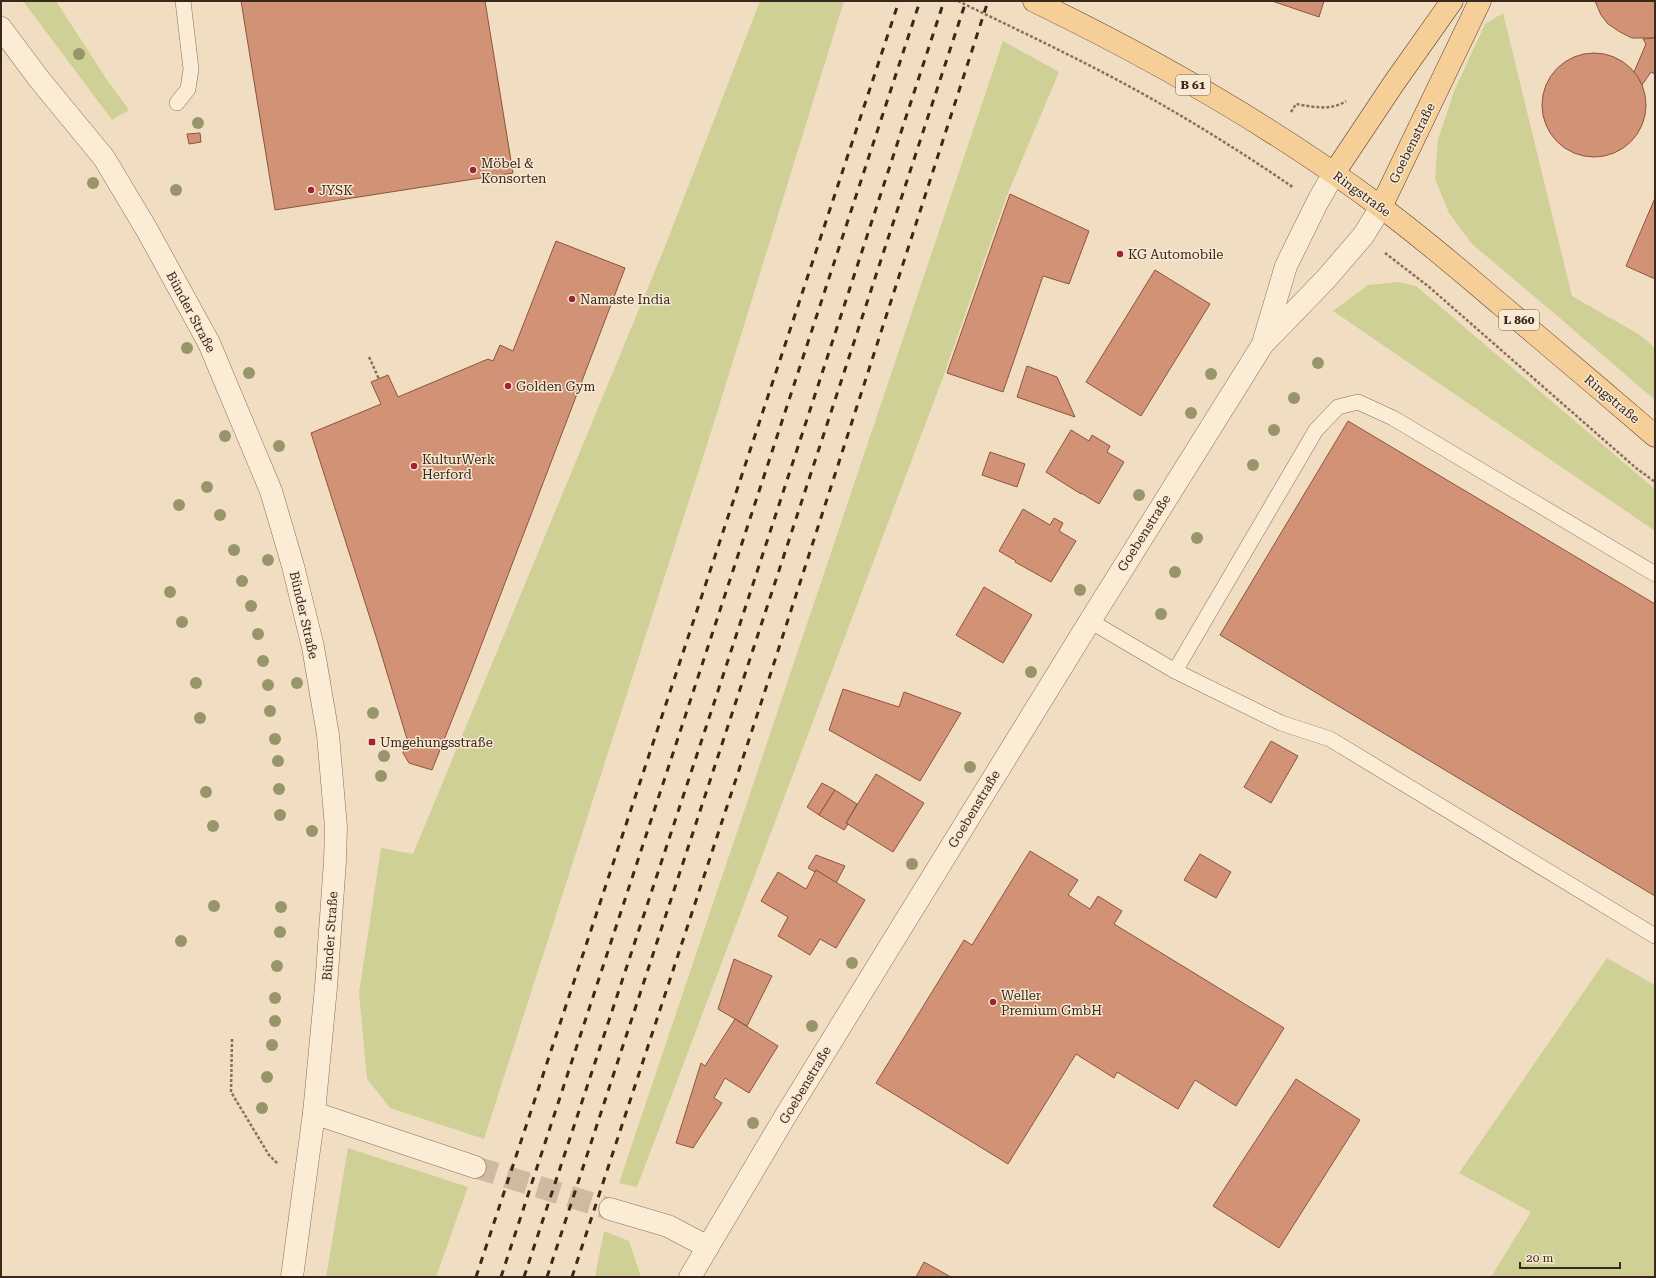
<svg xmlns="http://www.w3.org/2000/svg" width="1656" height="1278" font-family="'Roboto Serif',serif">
<rect width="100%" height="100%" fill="#f1dec2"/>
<g fill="#cfd096">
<polygon points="23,1 56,1 107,80 129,110 112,120"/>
<polygon points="760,1 844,1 712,429 484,1139 390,1108 367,1079 359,993 381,848 413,854 664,249"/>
<polygon points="1503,13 1572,296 1640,335 1655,348 1655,400 1555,314 1472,244 1449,213 1435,179 1438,139 1455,89 1485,24"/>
<polygon points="1003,41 1059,72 1008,193 942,380 637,1187 619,1183"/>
<polygon points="1398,282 1416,286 1655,489 1655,531 1333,311 1368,285"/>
<polygon points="1607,958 1655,985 1655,1277 1491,1277 1531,1212 1459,1173"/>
<polygon points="348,1148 468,1187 436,1277 326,1277"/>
<polygon points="604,1231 629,1241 641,1277 595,1277"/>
</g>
<g fill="#d19276" stroke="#8d543d">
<polygon points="241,1 485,1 513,173 275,210"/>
<polygon points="1272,1 1324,1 1319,17"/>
<polygon points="1595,1 1655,1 1655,38 1632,38 1620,32 1608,24 1601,15"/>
<polygon points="1655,38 1655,74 1651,72 1642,85 1634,72 1646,44 1643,39"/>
<circle cx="1594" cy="105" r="52"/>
<polygon points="200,133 201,142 189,144 187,134"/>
<polygon points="1010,194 1089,231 1069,284 1043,276 1003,392 947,373"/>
<polygon points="1655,198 1655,279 1626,266"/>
<polygon points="556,241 625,268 471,672 432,770 409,763 403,753 407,739 378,643 311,433 381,404 371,382 388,375 398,397 488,359 493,361 500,345 513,351"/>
<polygon points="1155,270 1210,304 1141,416 1086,382"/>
<polygon points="1027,366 1057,377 1075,417 1017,397"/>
<polygon points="1348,421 1655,604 1655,896 1220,635"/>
<polygon points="1071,430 1089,441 1092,435 1110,446 1107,452 1124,462 1099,504 1081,493 1081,494 1046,472"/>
<polygon points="990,452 1025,464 1017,487 982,475"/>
<polygon points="1023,509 1050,525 1054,518 1063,523 1059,531 1076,541 1051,582 1015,562 1016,561 999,551"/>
<polygon points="984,587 1032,615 1003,663 956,635"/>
<polygon points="843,689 899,707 904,692 961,713 920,781 829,730"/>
<polygon points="1271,741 1298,756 1271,803 1244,787"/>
<polygon points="876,774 924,803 893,852 846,823"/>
<polygon points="822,783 835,790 819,815 807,807"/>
<polygon points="835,790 857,804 846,823 848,824 844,830 819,815"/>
<polygon points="1030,851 1078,880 1068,895 1090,909 1098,896 1122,911 1114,924 1284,1028 1236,1106 1195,1080 1178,1109 1117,1072 1114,1078 1076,1054 1008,1164 876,1083 964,940 972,945"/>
<polygon points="1200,854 1231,872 1216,898 1184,880"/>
<polygon points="816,855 845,866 836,883 816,870 815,872 808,868"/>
<polygon points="816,870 865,900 836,948 820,939 810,955 778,936 788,917 761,901 778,872 806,889"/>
<polygon points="734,959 772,976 747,1026 718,1009"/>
<polygon points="735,1019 778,1046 749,1093 725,1078 714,1098 722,1103 693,1148 676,1143 701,1063 705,1066"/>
<polygon points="1296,1079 1360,1120 1279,1248 1213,1206"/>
<polygon points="924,1262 951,1277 916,1277"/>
</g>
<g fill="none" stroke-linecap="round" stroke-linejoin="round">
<polyline stroke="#cdbaa1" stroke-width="22" stroke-dasharray="22 11" stroke-linecap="butt" points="475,1167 610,1209"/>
<defs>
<g id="service">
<polyline points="177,103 188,89 191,69 183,1"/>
<polyline points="1090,621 1175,671 1281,723 1330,739 1655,936"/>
<polyline points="1175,671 1316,430 1338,407 1358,402 1393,418 1655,574"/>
</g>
<g id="minor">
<polyline points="314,1113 475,1167"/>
<polyline points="610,1209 668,1226 708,1247"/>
</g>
<g id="tertiary">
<polyline points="1,28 39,79 104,158 147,230 209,343 271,491 293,566 313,647 328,735 336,827 335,861 326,987 314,1113 292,1277"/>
<polyline points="1264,340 1286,266 1317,203 1334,173"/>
<polyline points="690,1277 786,1115 1090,621 1263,344 1325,280 1363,236 1381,207"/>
</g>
<g id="primary">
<path d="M 1034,1 C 1156,60 1274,127 1382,208 C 1423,238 1462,272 1501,305 C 1552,348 1604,392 1655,436"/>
<polyline points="1334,173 1394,83 1452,1"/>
<polyline points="1381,207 1480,1"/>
</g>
</defs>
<use href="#service" stroke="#8c6e58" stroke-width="16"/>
<use href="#minor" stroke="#8c6e58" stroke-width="23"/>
<use href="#tertiary" stroke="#8c6e58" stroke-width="23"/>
<use href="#primary" stroke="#593d2d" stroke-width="23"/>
<g stroke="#8c6e58" stroke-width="2.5" stroke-dasharray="3 2" stroke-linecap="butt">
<path d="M 958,1 C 1028,35 1099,68 1166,107 C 1209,132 1252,159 1294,188"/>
<path d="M 1291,112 L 1296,104 C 1313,107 1331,111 1346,101"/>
<polyline points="1385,253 1428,286 1636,468 1655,482"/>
<polyline points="369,357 379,379"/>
<polyline points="232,1039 231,1092 269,1155 278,1164"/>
</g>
<use href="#service" stroke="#fbecd6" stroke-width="15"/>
<use href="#minor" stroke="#fbecd6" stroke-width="22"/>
<use href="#tertiary" stroke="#fbecd6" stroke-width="22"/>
<use href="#primary" stroke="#f6cf98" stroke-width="22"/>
<g stroke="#3b281d" stroke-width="3" stroke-dasharray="7 7" stroke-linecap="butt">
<polyline points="476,1277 899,1"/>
<polyline points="501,1277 920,1"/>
<polyline points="524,1277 715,700 944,1"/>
<polyline points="547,1277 966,1"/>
<polyline points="572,1277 764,694 988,1"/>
</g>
</g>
<g fill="#99956b">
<circle cx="79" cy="54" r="6"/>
<circle cx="198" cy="123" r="6"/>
<circle cx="93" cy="183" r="6"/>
<circle cx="176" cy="190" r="6"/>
<circle cx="187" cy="348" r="6"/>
<circle cx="1318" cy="363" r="6"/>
<circle cx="249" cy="373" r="6"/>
<circle cx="1211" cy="374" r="6"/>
<circle cx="1294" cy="398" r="6"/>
<circle cx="1191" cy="413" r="6"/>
<circle cx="1274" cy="430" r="6"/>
<circle cx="225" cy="436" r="6"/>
<circle cx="279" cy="446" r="6"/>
<circle cx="1253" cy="465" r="6"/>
<circle cx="207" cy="487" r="6"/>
<circle cx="1139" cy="495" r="6"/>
<circle cx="179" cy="505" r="6"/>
<circle cx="220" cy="515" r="6"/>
<circle cx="1197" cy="538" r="6"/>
<circle cx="234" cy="550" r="6"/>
<circle cx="268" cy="560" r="6"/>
<circle cx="1175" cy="572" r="6"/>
<circle cx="242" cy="581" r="6"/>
<circle cx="1080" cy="590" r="6"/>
<circle cx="170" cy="592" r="6"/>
<circle cx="251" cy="606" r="6"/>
<circle cx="1161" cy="614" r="6"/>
<circle cx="182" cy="622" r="6"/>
<circle cx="258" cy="634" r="6"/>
<circle cx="263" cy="661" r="6"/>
<circle cx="1031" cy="672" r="6"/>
<circle cx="196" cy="683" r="6"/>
<circle cx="297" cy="683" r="6"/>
<circle cx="268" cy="685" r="6"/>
<circle cx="270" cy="711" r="6"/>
<circle cx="373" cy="713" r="6"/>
<circle cx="200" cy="718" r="6"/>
<circle cx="275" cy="739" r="6"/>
<circle cx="384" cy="756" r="6"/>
<circle cx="278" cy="761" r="6"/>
<circle cx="970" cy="767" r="6"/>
<circle cx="381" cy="776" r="6"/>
<circle cx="279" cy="789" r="6"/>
<circle cx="206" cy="792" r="6"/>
<circle cx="280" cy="815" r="6"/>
<circle cx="213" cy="826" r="6"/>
<circle cx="312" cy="831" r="6"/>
<circle cx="912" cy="864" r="6"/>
<circle cx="214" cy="906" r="6"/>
<circle cx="281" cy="907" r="6"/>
<circle cx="280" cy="932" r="6"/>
<circle cx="181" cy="941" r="6"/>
<circle cx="852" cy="963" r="6"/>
<circle cx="277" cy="966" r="6"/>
<circle cx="275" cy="998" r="6"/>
<circle cx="275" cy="1021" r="6"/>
<circle cx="812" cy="1026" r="6"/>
<circle cx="272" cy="1045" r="6"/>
<circle cx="267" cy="1077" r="6"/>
<circle cx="262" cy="1108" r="6"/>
<circle cx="753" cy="1123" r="6"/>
</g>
<g fill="#9f2432" stroke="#f8e9d3" stroke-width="1.5">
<circle cx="473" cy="170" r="4"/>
<circle cx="311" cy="190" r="4"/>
<circle cx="1120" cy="254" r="4"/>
<circle cx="572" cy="299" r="4"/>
<circle cx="508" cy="386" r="4"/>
<circle cx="414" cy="466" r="4"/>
<rect x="368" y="738" width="8" height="8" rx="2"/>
<circle cx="993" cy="1002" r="4"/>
</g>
<g text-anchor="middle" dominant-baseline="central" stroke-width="3" stroke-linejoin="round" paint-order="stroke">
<g fill="#f8e9d3" stroke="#746254" stroke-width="1">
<rect x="1176" y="75" width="34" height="20" rx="3"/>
<rect x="1499" y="310" width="40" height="20" rx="3"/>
</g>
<g font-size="12" font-weight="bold" fill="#3b281d">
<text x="1193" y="85">B 61</text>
<text x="1519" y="320">L 860</text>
</g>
<g font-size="13" fill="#3b281d" stroke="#f8e9d3">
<text transform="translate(1412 143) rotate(-64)">Goebenstraße</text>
<text transform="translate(1362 194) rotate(36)">Ringstraße</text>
<text transform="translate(191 312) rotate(62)">Bünder Straße</text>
<text transform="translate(1612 399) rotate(40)">Ringstraße</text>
<text transform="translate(1144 533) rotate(-58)">Goebenstraße</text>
<text transform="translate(304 615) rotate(77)">Bünder Straße</text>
<text transform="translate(974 809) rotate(-59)">Goebenstraße</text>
<text transform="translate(330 936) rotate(-86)">Bünder Straße</text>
<text transform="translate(805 1085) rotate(-59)">Goebenstraße</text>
</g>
<g font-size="13" fill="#3b281d" stroke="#f8e9d3" text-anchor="start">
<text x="481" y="163">Möbel &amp;<tspan x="481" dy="15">Konsorten</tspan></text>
<text x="319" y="190">JYSK</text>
<text x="1128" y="254">KG Automobile</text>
<text x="580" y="299">Namaste India</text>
<text x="516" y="386">Golden Gym</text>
<text x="422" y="459">KulturWerk<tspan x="422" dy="15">Herford</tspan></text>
<text x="380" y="742">Umgehungsstraße</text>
<text x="1001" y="995">Weller<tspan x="1001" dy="15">Premium GmbH</tspan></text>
</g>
</g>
<rect width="1656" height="1278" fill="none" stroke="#3b281d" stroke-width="4"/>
<path d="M1520 1262v6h100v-6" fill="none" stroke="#3b281d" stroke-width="2"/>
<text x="1526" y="1262" font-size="12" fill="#3b281d" stroke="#f8e9d3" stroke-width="3" paint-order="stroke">20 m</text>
</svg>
